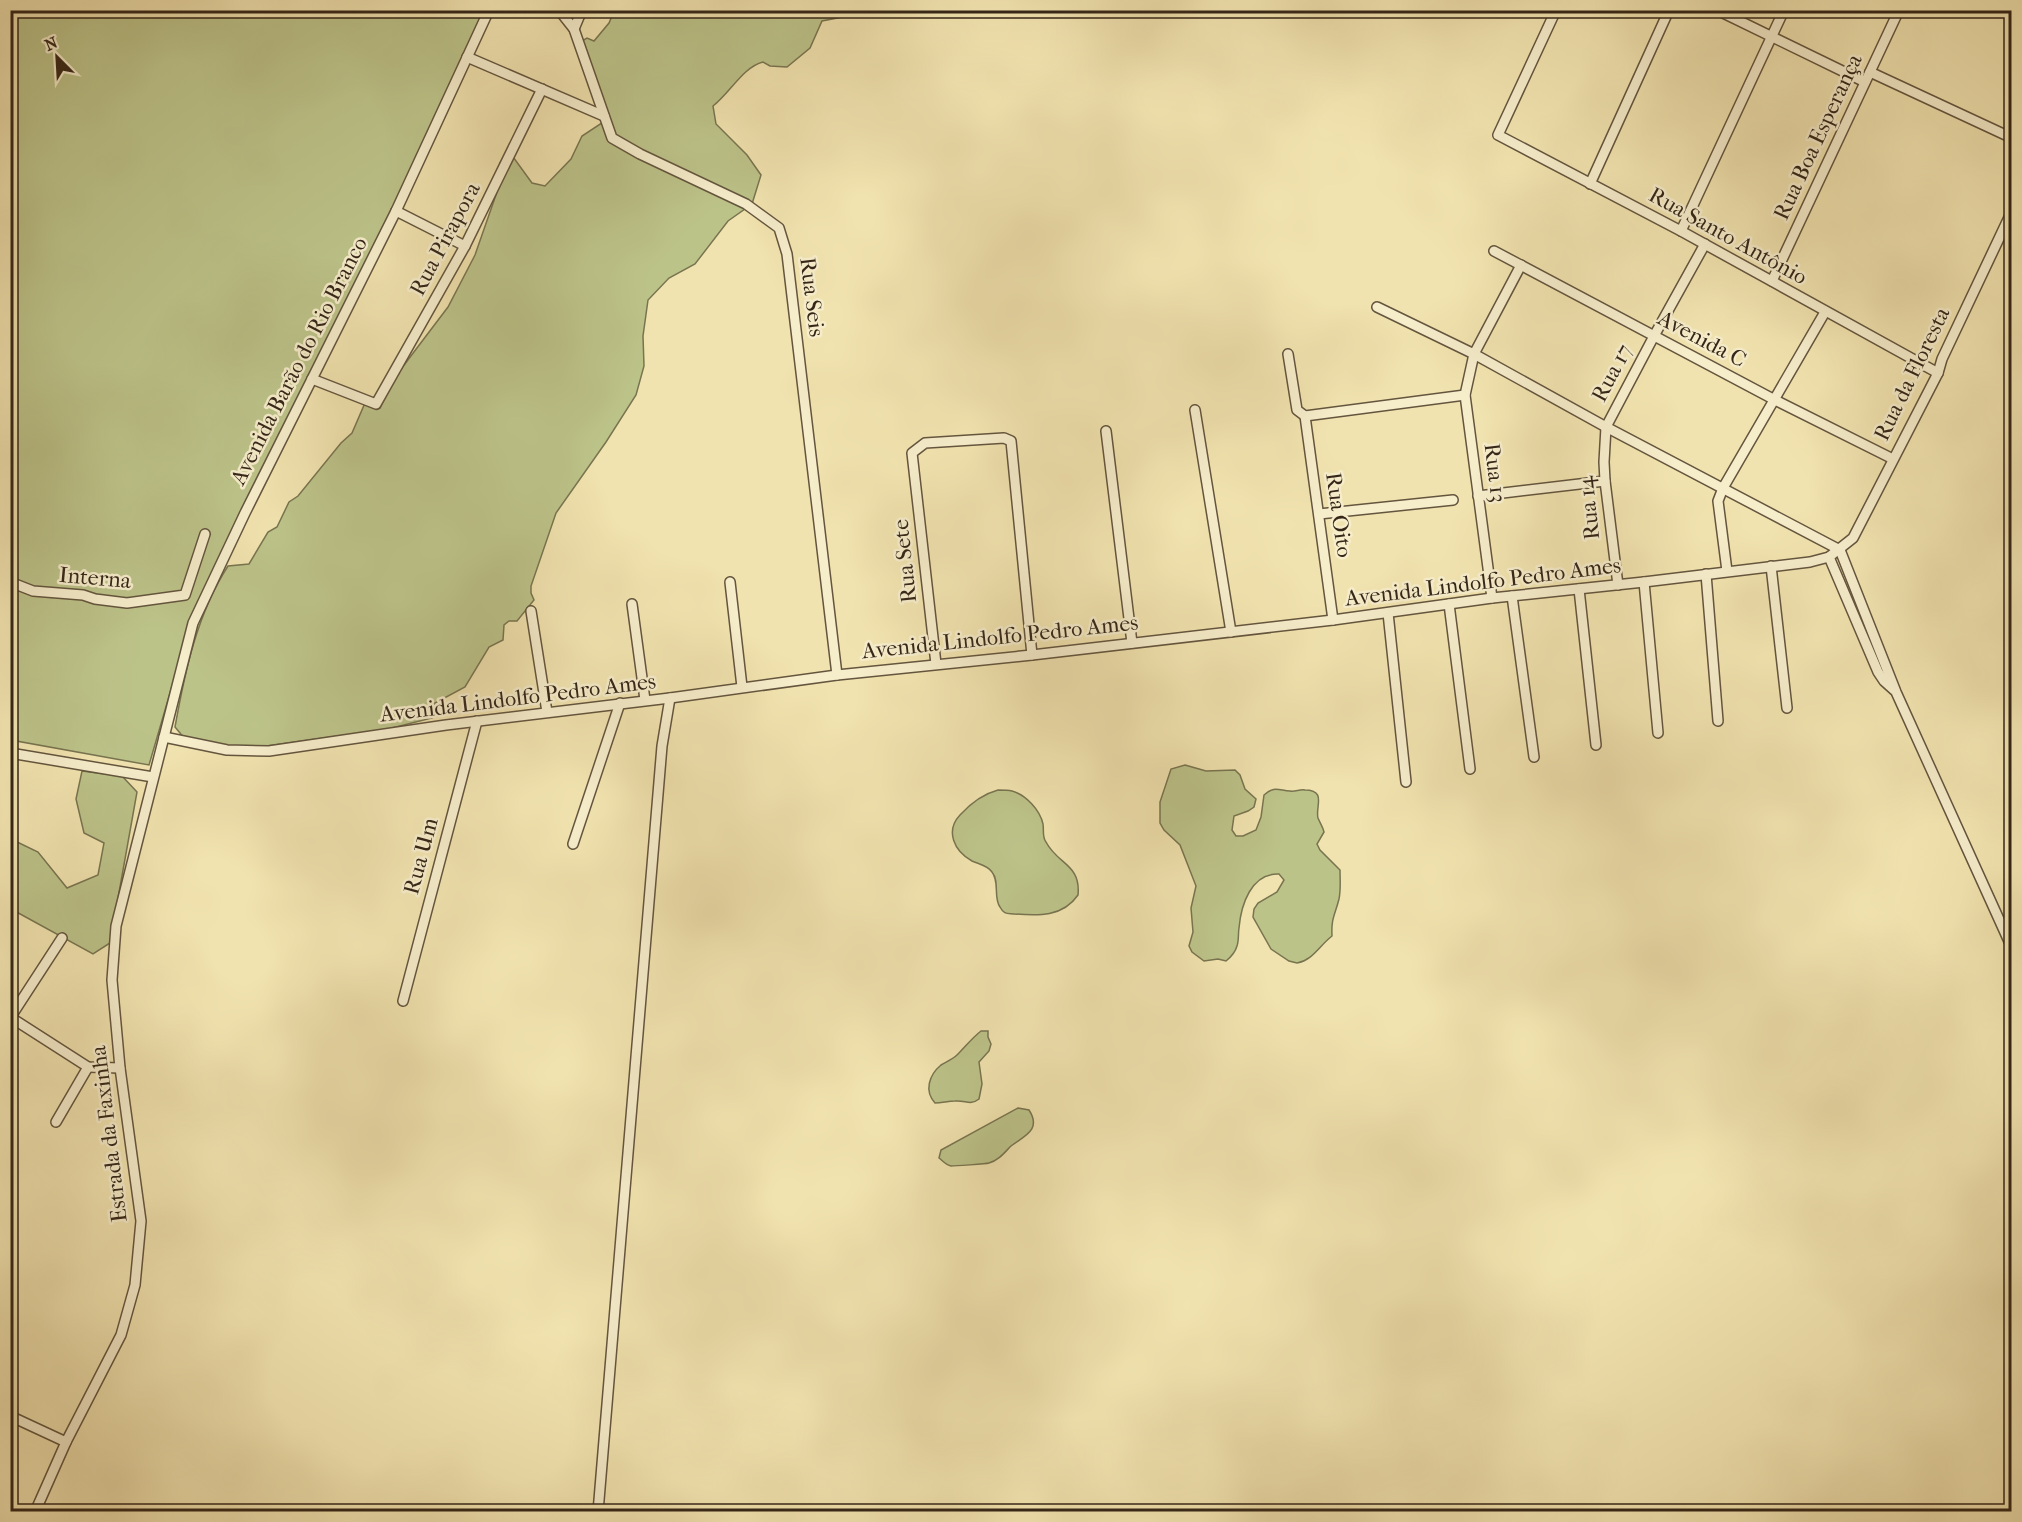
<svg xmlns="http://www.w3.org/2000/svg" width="2022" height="1522" font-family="'IM FELL French Canon',serif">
<rect width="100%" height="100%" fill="#f1e3af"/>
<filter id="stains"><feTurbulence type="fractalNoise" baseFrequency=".00333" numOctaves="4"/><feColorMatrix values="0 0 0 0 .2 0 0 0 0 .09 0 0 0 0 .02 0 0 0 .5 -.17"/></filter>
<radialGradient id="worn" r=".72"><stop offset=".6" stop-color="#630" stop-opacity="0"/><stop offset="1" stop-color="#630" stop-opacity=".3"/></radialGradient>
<g fill="#bcc389" stroke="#787450" stroke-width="1.5">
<polygon points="10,11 487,11 394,211 191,621 149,765 11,740"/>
<path d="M 614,11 L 874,11 L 822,21 L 810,48 L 787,67 L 770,66 L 763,62 C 743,67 730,93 713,106 L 716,124 L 747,155 L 761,175 L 752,204 L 728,221 L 695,264 L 669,278 L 648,300 L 643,336 L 644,366 L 636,395 L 606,442 L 556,513 L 531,586 L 531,593 L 534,600 L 517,621 L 509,621 L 504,625 L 503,640 L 489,647 L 465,687 L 435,703 L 432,718 L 388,729 L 252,748 L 211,746 L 185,739 L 175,727 C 185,671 197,614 228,566 L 249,564 L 268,532 L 277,527 L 289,502 L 298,496 L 341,443 L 352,433 L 365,403 L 380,408 L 395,377 L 448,307 L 475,255 L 498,189 L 500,163 L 511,154 L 532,183 L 545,186 L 571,159 L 582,136 L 608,119 L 580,42 L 587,38 L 594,41 L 609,23 Z"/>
<path d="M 1185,765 L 1206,771 L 1235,770 L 1240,775 L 1245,789 L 1256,799 L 1254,807 L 1248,811 L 1234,816 L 1232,830 L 1236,836 L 1243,836 L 1256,830 L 1261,817 L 1264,795 C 1274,786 1278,790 1290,791 C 1295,792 1300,789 1305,790 C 1327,790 1315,807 1318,818 C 1320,823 1323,827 1324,832 L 1317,844 L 1320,850 L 1340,870 C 1340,880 1341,889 1339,899 C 1335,915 1331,918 1332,936 C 1319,946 1313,960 1297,963 L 1289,961 L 1271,949 L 1253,917 L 1254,909 L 1258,903 L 1277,892 L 1284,880 L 1279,874 C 1251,873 1241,905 1239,928 C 1238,934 1239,940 1237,946 C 1235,953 1231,957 1226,961 L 1218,959 L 1204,961 L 1192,952 L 1189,946 L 1193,932 L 1191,908 L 1196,886 L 1180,845 L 1164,830 L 1160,823 L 1160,802 L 1171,769 Z"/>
<polygon points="82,771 122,776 137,792 110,943 93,954 11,909 11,839 38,852 67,888 98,875 104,843 84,833 76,799"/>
<path d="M 998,790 C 1002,790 1008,790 1012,791 C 1026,795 1040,810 1043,824 C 1044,830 1042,837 1046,842 C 1058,865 1081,864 1078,895 C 1063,917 1038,916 1015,914 C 1008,913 1004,915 1000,907 C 993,897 1000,882 992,872 C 987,865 978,864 972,861 C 954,851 945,831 960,815 C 970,804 983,794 998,790 Z"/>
<path d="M 981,1031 L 988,1031 L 988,1037 L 991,1044 L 989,1051 L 979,1062 L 982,1084 L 979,1099 C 970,1106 966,1100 955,1101 C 948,1101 942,1103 935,1103 C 924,1091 929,1075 941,1065 C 946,1062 953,1059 957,1055 C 965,1047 972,1038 981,1031 Z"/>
<path d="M 1018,1108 L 1029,1110 C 1042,1130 1024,1136 1011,1146 C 1004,1153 999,1160 989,1163 C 986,1164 954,1166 951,1166 C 946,1165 943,1161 939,1158 L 941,1150 Z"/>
</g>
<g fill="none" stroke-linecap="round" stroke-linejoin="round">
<defs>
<g id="minor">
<polyline points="559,10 574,29 612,138 640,154 746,204 779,228 787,254 837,675"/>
<polyline points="1556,10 1498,135 1681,231 1938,373"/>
<polyline points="1717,10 1865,82"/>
<polyline points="574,29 582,10"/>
<polyline points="467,57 604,116"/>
<polyline points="1870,72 2012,138"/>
<polyline points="1590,184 1669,10"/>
<polyline points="396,211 465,246"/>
<polyline points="1681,231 1784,10"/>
<polyline points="1494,251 1775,400 1893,459"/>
<polyline points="1772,281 1899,10"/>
<polyline points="1377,307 1474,354 1606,427 1840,550"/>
<polyline points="1288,354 1297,410 1305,416 1465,395"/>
<polyline points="312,379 376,404 465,246 542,89"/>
<polyline points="1195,410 1231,632"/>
<polyline points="1305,416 1333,620"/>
<polyline points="1106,431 1132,643"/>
<polyline points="1478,496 1605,481"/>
<polyline points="1319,514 1453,500"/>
<polyline points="1840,550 1896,692 2012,948"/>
<polyline points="1829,557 1878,672 1884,681 1894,690"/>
<polyline points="1771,566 1787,708"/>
<polyline points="1727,571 1718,501 1723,488 1825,312"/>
<polyline points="1706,574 1718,721"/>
<polyline points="10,582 33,591 83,595 95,599 127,603 185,595 205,534"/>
<polyline points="730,582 742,687"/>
<polyline points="1644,582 1658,733"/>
<polyline points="1618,585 1605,481 1604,462 1606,427 1654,336 1705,244"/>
<polyline points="1579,589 1596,745"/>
<polyline points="1512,596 1534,757"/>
<polyline points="1492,598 1465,395 1474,354 1521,265"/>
<polyline points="632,604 645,700"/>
<polyline points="1449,604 1470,769"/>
<polyline points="531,611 547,712"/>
<polyline points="1388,613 1406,782"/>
<polyline points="936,664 912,453 925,443 1004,438 1011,441 1032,655"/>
<polyline points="164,737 227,750 269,751 446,725 670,698 837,675 1032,655 1333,620 1492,598 1644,582 1810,562 1829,557 1853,538 1938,373 1942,359 2012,211"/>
<polyline points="10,753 153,777"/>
<polyline points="573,844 620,703"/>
<polyline points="403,1001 477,721"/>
<polyline points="10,1017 88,1067 120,1068"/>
<polyline points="10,1018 62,938"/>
<polyline points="56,1122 88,1067"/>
<polyline points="10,1416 66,1442"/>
<polyline points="35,1512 66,1442 121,1335 135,1285 141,1221 120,1068 112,980 116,926 193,623 245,513 396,211 489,10"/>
<polyline points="598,1512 662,746 670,698"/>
</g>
</defs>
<use href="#minor" stroke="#64553e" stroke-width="12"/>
<use href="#minor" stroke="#f6edcb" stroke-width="9"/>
</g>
<g text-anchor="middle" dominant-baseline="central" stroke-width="5" stroke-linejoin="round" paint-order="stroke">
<g font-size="22" fill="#352618" stroke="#f6edcb">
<text transform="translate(1818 137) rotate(-65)">Rua Boa Esperança</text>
<text transform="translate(1728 236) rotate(29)">Rua Santo Antônio</text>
<text transform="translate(445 239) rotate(-62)">Rua Pirapora</text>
<text transform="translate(812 297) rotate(83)">Rua Seis</text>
<text transform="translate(1702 339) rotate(28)">Avenida C</text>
<text transform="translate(299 361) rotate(-63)">Avenida Barão do Rio Branco</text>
<text transform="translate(1612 373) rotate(-62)">Rua 17</text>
<text transform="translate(1912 374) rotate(-64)">Rua da Floresta</text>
<text transform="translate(1495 473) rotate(83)">Rua 13</text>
<text transform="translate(1589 508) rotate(-96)">Rua 14</text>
<text transform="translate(1339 515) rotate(82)">Rua Oito</text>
<text transform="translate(905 561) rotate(-96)">Rua Sete</text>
<text transform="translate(95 578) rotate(5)">Interna</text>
<text transform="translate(1483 582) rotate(-7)">Avenida Lindolfo Pedro Ames</text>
<text transform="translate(1000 637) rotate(-6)">Avenida Lindolfo Pedro Ames</text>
<text transform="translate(518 698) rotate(-7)">Avenida Lindolfo Pedro Ames</text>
<text transform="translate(421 856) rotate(-75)">Rua Um</text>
<text transform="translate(109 1134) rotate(-97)">Estrada da Faxinha</text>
</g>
</g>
<rect width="2022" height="1522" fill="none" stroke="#f1e3af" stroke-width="36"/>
<rect x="12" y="12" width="1998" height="1498" fill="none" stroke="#352618" stroke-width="3"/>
<rect x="18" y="18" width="1986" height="1486" fill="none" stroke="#352618" stroke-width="1.5"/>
<g transform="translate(57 57) rotate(336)" stroke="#f6edcb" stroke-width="4.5" paint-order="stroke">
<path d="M0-4.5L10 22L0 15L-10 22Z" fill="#352618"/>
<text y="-9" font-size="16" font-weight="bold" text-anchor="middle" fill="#352618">N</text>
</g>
<rect width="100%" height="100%" filter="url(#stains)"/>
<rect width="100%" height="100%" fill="url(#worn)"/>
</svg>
